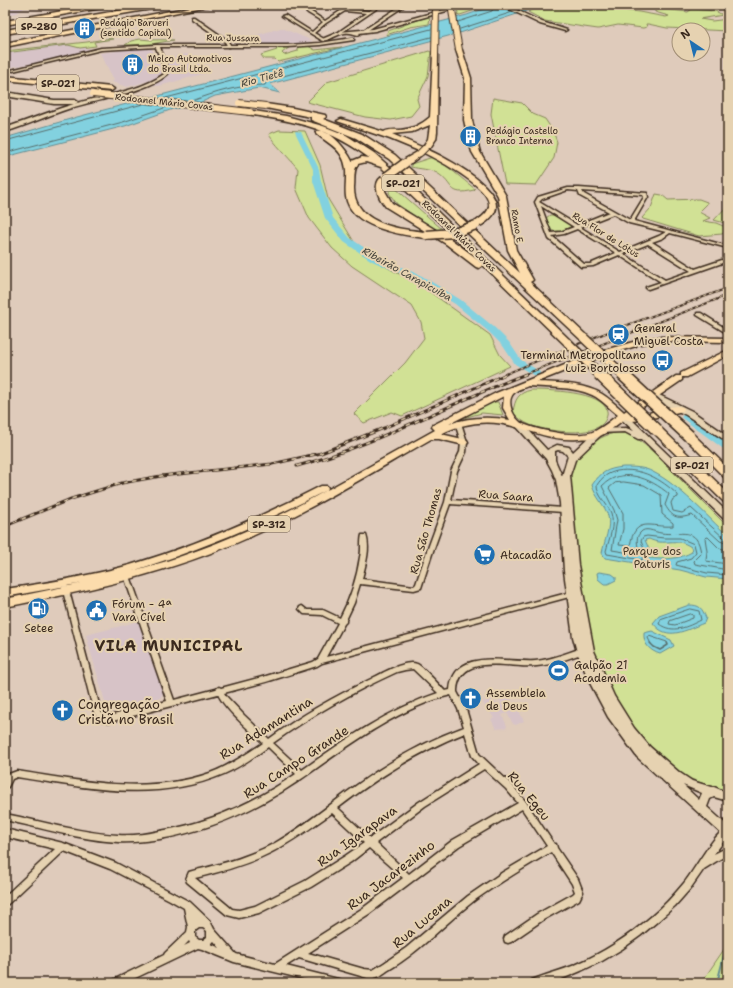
<svg xmlns="http://www.w3.org/2000/svg" width="733" height="988" font-family="'Shantell Sans',sans-serif">
<rect width="100%" height="100%" fill="#dfcbbb"/>
<filter id="ink" filterUnits="userSpaceOnUse"><feTurbulence type="fractalNoise" baseFrequency=".025" numOctaves="2"/><feDisplacementMap in="SourceGraphic" scale="8" xChannelSelector="R" yChannelSelector="G"/><feConvolveMatrix kernelMatrix="1 2 1 2 8 2 1 2 1" color-interpolation-filters="sRGB"/></filter>
<g filter="url(#ink)">
<g fill="#d7c3c7">
<polygon points="5,5 28,5 17,13 5,15"/>
<polygon points="281,28 282,28 313,41 295,44 254,44 256,40 253,36"/>
<polygon points="68,45 92,49 36,63 5,68 5,53"/>
<polygon points="148,47 151,48 163,71 160,76 152,80 127,87 112,82 114,80 100,53"/>
<polygon points="187,54 210,72 159,86 153,85 169,76 170,67 167,61 174,60 175,56"/>
<polygon points="140,621 164,692 160,698 110,711 107,709 86,635"/>
<polygon points="506,695 508,695 514,705 512,706 515,712 519,711 524,721 516,725 513,724 507,713 502,715 507,726 506,728 496,729 491,719 494,718 490,712 488,712 483,702 493,699 497,705 502,704 499,698"/>
</g>
<g fill="#d1e195" stroke="#86865a">
<polygon points="470,5 490,5 457,16 458,12 456,9"/>
<polygon points="540,5 653,5 614,7 612,9 639,12 666,17 669,16 655,12 655,10 663,9 688,12 692,9 703,10 715,11 723,15 700,19 712,21 728,19 728,31 667,28 648,24 646,24 647,27 643,28 618,25 598,29 584,27 545,21 528,12"/>
<path d="M 430,16 L 429,24 L 410,27 L 386,35 L 388,31 C 403,26 415,20 430,16 Z"/>
<polygon points="111,38 113,39 94,42 96,46 80,48 68,45 5,53 5,51 87,42"/>
<path d="M 140,39 C 152,41 162,39 174,40 L 151,44 L 125,45 L 131,41 Z"/>
<polygon points="301,46 308,46 315,50 342,47 278,62 275,59 264,59 261,55 277,50 275,48 290,47 282,53 284,55 298,51 298,48"/>
<polygon points="429,51 431,52 428,76 417,99 419,106 411,116 391,120 365,117 307,102 327,82"/>
<polygon points="493,98 522,103 533,114 545,119 553,131 557,142 554,158 536,185 505,184 491,114"/>
<path d="M 279,130 L 305,131 L 320,165 L 328,199 L 361,253 L 423,287 L 490,335 L 500,355 L 510,366 L 402,416 L 392,412 L 364,423 L 354,414 L 405,363 L 424,338 L 421,322 L 412,306 L 352,266 L 332,248 L 309,218 L 296,188 L 298,169 C 293,162 270,139 269,134 Z"/>
<path d="M 433,157 C 448,166 461,178 475,189 L 474,190 C 447,197 455,184 437,173 C 429,169 420,169 411,167 L 411,164 Z"/>
<polygon points="390,187 394,187 442,229 441,231 438,232 397,204 389,193"/>
<polygon points="656,194 662,195 668,200 699,199 707,202 707,204 699,212 710,218 703,221 716,223 728,228 728,231 722,234 699,236 643,219 642,218 651,208"/>
<polygon points="728,205 728,224 714,220"/>
<polygon points="550,215 556,215 572,226 561,231 552,231 546,218"/>
<path d="M 531,390 C 548,390 603,391 607,411 C 608,416 605,422 601,425 C 587,437 546,431 530,425 C 523,422 518,418 513,412 C 515,399 518,393 531,390 Z"/>
<polygon points="494,402 498,402 503,415 482,413 455,420"/>
<path d="M 621,432 L 632,434 L 652,451 L 728,527 L 728,793 L 672,772 L 637,738 L 615,702 L 596,662 L 582,616 L 567,472 C 578,452 598,434 621,432 Z"/>
<polygon points="727,945 728,983 701,983"/>
</g>
<g fill="#82d1df" stroke="#668e92" fill-rule="evenodd">
<polygon points="495,5 544,5 463,32 270,84 280,93 259,88 215,96 204,101 187,107 173,109 125,126 5,157 5,138 77,117 467,15"/>
<path d="M 623,467 C 634,467 644,467 653,472 C 679,485 707,516 728,536 L 728,579 L 706,577 L 680,570 L 605,558 L 602,553 C 604,542 611,527 608,516 C 605,505 595,497 592,485 C 601,472 607,469 623,467 ZM 649,539 C 665,547 675,536 691,547 L 692,552 C 680,559 664,560 649,558 L 647,554 L 649,549 L 645,540 Z"/>
<polygon points="599,572 612,574 616,577 616,580 608,584 604,584 598,579 597,573"/>
<path d="M 689,605 C 700,605 702,608 706,618 L 704,623 C 686,630 667,642 653,623 L 659,616 Z"/>
<path d="M 652,631 L 671,640 L 674,646 L 660,654 C 650,651 643,644 644,633 Z"/>
</g>
<g fill="none" stroke-linecap="round" stroke-linejoin="round">
<g stroke="#576d6b" stroke-width="1">
<polyline points="458,22 492,11 494,5"/>
<polyline points="460,29 513,12"/>
<polyline points="166,98 431,29"/>
<path d="M 192,101 C 216,92 239,85 265,85 L 268,80 L 431,37"/>
<polyline points="5,141 143,104"/>
<polyline points="5,153 123,122 167,107"/>
<path d="M 624,482 L 644,485 L 661,495 L 662,514 L 673,523 L 673,526 C 651,528 635,515 630,546 L 619,545 L 623,529 L 623,513 L 609,488 L 615,483 Z"/>
<path d="M 728,539 L 724,538 L 691,508 L 682,513 L 673,511 L 671,503 L 673,499 L 678,497 L 678,495 C 661,479 641,467 617,471 C 608,473 602,477 597,485 C 597,496 607,503 611,513 C 615,526 609,539 606,551 L 607,554 L 642,560 L 644,549 L 641,541 L 643,537 L 647,536 L 664,538 L 680,538 L 694,544 L 696,552 L 691,558 L 677,562 L 676,565 L 707,573 L 728,575"/>
<path d="M 728,544 L 720,541 L 692,515 C 678,519 673,519 665,505 L 669,494 C 650,478 622,466 602,486 L 614,510 L 617,520 L 612,550 L 637,554 C 640,547 634,539 640,533 C 645,526 654,532 661,533 C 680,536 698,525 701,554 L 694,561 L 695,564 L 728,570"/>
<polyline points="728,550 719,548 708,537 705,538 707,551 706,561 728,564"/>
<path d="M 690,609 L 699,611 L 701,620 C 687,627 673,634 659,624 L 661,619 Z"/>
<polygon points="690,614 693,615 693,618 675,625 669,624 670,621"/>
<polyline points="651,644 648,638 649,636 667,642 668,644"/>
</g>
<polyline stroke="#576d6b" stroke-width="1.5" points="650,643 654,647 660,650 668,645 667,643"/>
<polyline stroke="#668e92" stroke-width="2" points="717,983 728,940"/>
<g fill="#82d1df" fill-rule="evenodd">
<polygon points="296,131 301,132 319,169 321,181 333,218 350,238 378,257 422,276 461,300 495,328 509,342 521,360 539,371 540,373 539,375 533,375 515,364 503,346 489,332 455,304 416,280 372,261 344,242 325,218 313,181 313,169 295,132"/>
<polygon points="686,414 728,443 728,451 725,450 683,419 681,417 683,415"/>
</g>
<defs>
<g id="minor">
<polygon points="299,5 303,5 310,11 325,21 342,10 329,5 334,5 344,9 350,5 354,5 348,9 369,11 378,5 382,5 341,33 339,32 340,31 366,13 345,11 326,23 314,33 324,39 324,41 323,41 282,16 285,15 312,32 323,22 308,13"/>
<polygon points="402,5 406,5 365,32 362,31"/>
<polygon points="501,5 506,5 542,22 567,30 565,31 540,24"/>
<polygon points="192,17 194,17 227,40 231,46 230,47 228,47 225,42 192,19"/>
<polygon points="157,45 158,45 158,47 101,50 13,71 11,70 101,48"/>
<path d="M 568,188 L 579,188 L 647,193 L 648,197 L 634,221 L 728,246 L 728,248 L 670,233 L 663,238 L 652,242 L 695,269 L 728,258 L 728,261 L 648,289 L 646,288 L 646,287 L 661,282 L 619,255 L 593,266 L 581,267 L 549,239 L 535,202 L 538,197 ZM 568,190 L 578,191 L 580,196 L 609,212 L 577,225 L 539,202 L 542,199 ZM 582,191 L 643,195 L 644,197 L 630,220 L 584,194 ZM 541,206 L 574,227 L 561,232 L 551,233 ZM 613,214 L 629,223 L 666,232 L 659,236 L 620,252 L 580,227 ZM 577,229 L 616,253 L 590,264 L 584,264 L 552,236 L 564,234 ZM 648,244 L 691,271 L 665,280 L 623,254 Z"/>
<polygon points="697,313 701,313 728,330 728,334 697,315"/>
<path d="M 458,421 L 461,423 L 467,442 L 466,452 L 457,471 L 451,500 L 563,508 L 566,510 L 563,512 L 450,504 L 433,551 L 421,588 L 414,590 L 360,584 L 354,603 L 346,620 L 346,622 L 344,624 L 326,657 L 571,592 L 573,592 L 574,594 L 573,596 L 322,663 L 317,666 L 266,682 L 224,693 L 226,696 L 244,715 L 269,739 C 301,715 335,696 371,679 C 381,674 406,659 417,664 C 422,666 440,686 445,691 L 450,690 C 454,646 506,663 535,661 C 551,660 566,653 582,648 L 584,649 L 585,651 L 584,653 C 569,658 554,665 537,666 C 512,669 460,651 457,690 L 457,692 L 466,709 L 479,754 L 512,785 L 526,802 L 554,844 L 556,844 L 557,848 L 578,879 L 583,892 L 579,900 L 543,920 L 511,942 L 508,943 L 505,942 L 504,939 L 505,936 L 537,914 L 573,894 L 575,892 L 572,884 L 551,852 C 525,867 499,883 475,900 C 445,923 420,952 387,971 C 383,974 378,978 373,978 C 370,979 367,978 364,977 L 299,958 L 286,966 L 338,979 L 341,980 L 342,983 L 320,983 L 234,962 L 202,949 L 198,948 L 125,983 L 112,983 L 113,980 L 164,955 L 165,953 L 187,932 L 188,927 L 184,908 L 170,900 L 110,869 L 64,851 L 8,904 L 5,905 L 5,896 L 55,849 L 5,837 L 5,829 L 63,843 L 116,863 L 190,902 L 210,921 L 214,929 L 236,954 L 275,964 L 363,908 L 403,878 L 369,848 L 351,862 L 311,887 L 259,913 L 239,918 L 227,915 L 187,882 L 186,879 L 189,872 C 198,869 207,868 216,865 C 236,860 256,853 275,843 C 305,826 330,804 357,785 C 390,761 426,741 464,727 L 458,709 L 451,695 C 404,706 353,742 314,770 C 268,804 217,829 160,839 C 146,841 132,843 118,842 C 80,840 42,828 5,820 L 5,814 C 42,821 80,833 118,835 C 132,836 147,834 160,831 C 210,823 255,802 296,774 L 268,747 C 254,757 240,767 224,774 C 157,803 86,788 17,777 L 12,779 L 8,787 L 5,788 L 5,777 L 6,775 L 17,771 C 81,781 147,795 210,773 C 229,766 247,754 263,743 C 250,730 225,710 218,694 L 109,722 L 99,720 L 94,713 L 62,587 L 63,585 L 67,585 L 68,587 L 101,712 L 104,715 L 109,716 L 167,701 L 124,576 L 125,574 L 129,574 L 130,576 L 174,700 L 216,689 L 219,687 L 221,688 L 266,676 L 313,662 L 318,659 L 338,623 L 322,615 L 304,614 L 299,609 L 300,607 L 302,606 L 307,610 L 323,610 L 340,618 C 350,599 357,578 360,557 C 362,550 360,542 362,535 L 366,535 C 371,549 365,566 362,579 L 414,586 L 416,584 L 427,551 L 445,502 L 451,471 L 460,452 L 461,442 L 455,423 ZM 413,669 L 438,693 C 388,710 345,740 302,770 L 273,743 C 312,715 353,692 397,672 L 405,670 ZM 465,733 L 472,756 L 479,764 L 419,802 L 370,838 L 338,808 C 377,778 419,751 465,733 ZM 484,769 L 506,789 L 518,803 L 453,840 L 409,874 L 376,843 L 425,806 ZM 522,809 L 547,846 L 503,872 L 468,896 L 406,948 L 384,963 L 373,970 L 364,969 L 308,953 L 369,914 L 459,846 ZM 332,813 L 364,843 L 345,856 L 305,881 L 255,906 L 239,910 L 232,909 L 195,878 C 221,872 246,865 270,853 C 292,842 312,827 332,813 ZM 199,928 L 203,928 L 207,931 L 207,937 L 203,940 L 199,940 L 195,937 L 195,931 ZM 189,941 L 190,943 L 184,946 ZM 214,941 L 220,948 L 211,944 Z"/>
<path d="M 727,828 L 728,829 L 728,836 L 714,854 L 728,847 L 728,855 L 720,859 L 704,869 L 690,889 L 675,906 L 658,921 L 640,936 L 622,949 L 602,961 L 581,971 L 557,981 L 549,983 L 531,983 L 532,980 C 546,974 561,971 575,965 C 603,953 629,936 652,916 C 664,906 674,895 684,883 C 694,871 714,833 727,828 Z"/>
</g>
<g id="secondary">
<path d="M 461,5 L 468,5 L 375,31 L 359,33 L 360,34 L 358,35 C 353,34 350,32 345,33 C 337,34 326,43 320,40 L 339,32 L 373,29 Z"/>
<path d="M 352,38 L 354,38 L 354,40 L 320,45 L 287,47 L 160,47 L 168,69 L 168,74 C 151,91 96,100 71,108 C 49,115 28,125 5,132 L 5,128 C 29,120 53,110 77,103 C 104,95 141,91 164,74 L 164,69 L 155,45 L 287,45 L 320,43 Z"/>
<polygon points="5,92 54,100 75,100 78,102 75,104 54,104 5,96"/>
<polygon points="649,393 655,393 692,411 728,436 728,442 686,415 649,397 648,395"/>
<path d="M 619,413 L 625,413 L 728,513 L 728,521 L 725,520 L 642,439 L 638,439 L 625,432 L 600,433 L 600,436 L 575,460 L 570,475 L 578,565 L 594,651 L 614,696 L 634,728 L 650,747 L 680,773 L 692,781 L 712,787 L 714,787 L 728,793 L 728,801 L 714,797 L 710,799 L 707,807 L 728,826 L 728,838 L 724,836 L 637,757 L 608,717 L 590,683 L 577,652 L 573,637 L 564,571 L 560,503 L 556,480 L 552,470 L 546,459 L 515,425 L 519,423 L 522,423 L 547,450 L 557,445 L 569,447 L 573,452 L 594,432 L 599,432 L 599,429 L 626,428 L 634,431 L 619,417 L 618,415 ZM 558,450 L 563,451 L 568,456 L 562,476 L 555,460 L 555,451 ZM 683,785 L 702,793 L 699,800 Z"/>
</g>
<g id="primary">
<polygon points="660,337 728,338 728,342 660,341 640,344 636,342 640,340"/>
<path d="M 633,342 L 637,344 L 636,346 L 600,357 L 537,382 C 558,383 583,383 602,394 C 610,399 617,406 624,412 L 676,376 L 681,376 L 681,373 L 728,350 L 728,355 L 687,377 L 682,377 L 682,380 L 631,415 C 648,418 665,403 683,407 L 684,409 L 683,411 L 643,420 L 632,421 L 625,419 C 617,424 609,432 600,436 C 594,439 585,438 578,439 C 556,441 537,433 516,427 C 490,419 464,422 441,434 L 467,440 L 468,442 L 467,444 L 464,445 L 439,439 L 431,439 C 371,473 313,509 250,537 C 172,572 88,591 5,607 L 5,599 L 83,583 L 5,597 L 5,589 C 47,583 89,576 130,565 C 197,545 259,518 321,486 L 327,486 L 328,488 L 327,490 L 435,430 L 432,427 L 433,425 L 496,393 L 594,353 ZM 528,386 C 550,388 577,386 596,397 C 604,402 611,410 618,415 C 611,420 603,427 595,431 C 579,439 540,431 523,424 C 514,419 505,402 514,393 C 517,389 524,388 528,386 ZM 504,396 L 503,408 L 510,420 C 489,416 469,417 449,424 ZM 327,490 C 265,525 201,553 132,571 C 200,550 264,523 327,490 Z"/>
</g>
<g id="motorway">
<polygon points="97,5 110,5 107,7 5,25 5,21"/>
<polygon points="152,5 166,5 163,7 5,34 5,30"/>
<polygon points="201,5 213,5 5,47 5,43"/>
<polygon points="459,48 462,50 471,78 472,120 475,134 472,136 476,138 480,152 506,196 516,250 533,280 530,282 587,336 589,338 587,340 581,340 389,159 356,138 311,120 311,117 266,108 262,106 266,104 293,108 325,115 326,117 323,119 362,134 395,155 520,273 508,250 498,196 472,152 468,138 471,136 467,134 464,120 465,78 456,50"/>
<path d="M 433,54 L 438,55 L 437,132 L 436,139 L 430,148 L 424,148 C 441,155 512,191 493,215 C 489,220 483,226 476,227 L 472,225 C 477,219 487,216 489,207 C 493,188 438,160 424,153 L 411,163 L 405,163 L 405,159 L 419,151 L 390,139 L 337,121 L 341,119 L 384,132 C 389,129 395,130 400,130 C 412,129 421,125 430,117 ZM 430,125 L 428,139 L 423,146 L 424,148 L 392,134 L 412,132 Z"/>
<polygon points="5,76 111,87 114,89 111,91 5,80"/>
<path d="M 247,110 L 286,116 L 323,126 L 346,135 L 374,153 L 411,186 L 571,341 L 573,343 L 571,345 L 565,345 L 483,265 L 479,268 L 476,267 L 446,244 L 386,207 C 378,198 370,181 386,175 L 390,177 L 385,184 L 385,191 L 392,203 L 452,240 L 479,260 L 381,167 L 366,162 L 358,164 C 353,170 355,179 354,187 C 353,217 385,227 409,230 C 416,231 426,231 430,235 L 426,238 C 402,235 351,228 346,197 C 344,182 350,169 341,155 C 335,145 324,141 316,133 L 317,131 C 331,129 347,151 352,161 L 362,157 L 370,158 L 368,157 C 346,141 323,129 296,123 C 280,119 264,117 247,114 Z"/>
<polygon points="657,427 661,428 728,493 728,503 724,502 653,432 652,430"/>
<polygon points="689,433 693,434 728,468 728,478 724,477 685,438 684,436"/>
</g>
</defs>
<use href="#minor" stroke="#3b2a1e" stroke-width="3"/>
<use href="#secondary" stroke="#3b2a1e" stroke-width="3"/>
<use href="#primary" stroke="#3b2a1e" stroke-width="3"/>
<use href="#motorway" stroke="#3b2a1e" stroke-width="3"/>
<use href="#minor" fill="#e6d2b1" fill-rule="evenodd"/>
<use href="#secondary" fill="#e6d2b1" fill-rule="evenodd"/>
<use href="#primary" fill="#fcdcac" fill-rule="evenodd"/>
<use href="#motorway" fill="#fcdcac" fill-rule="evenodd"/>
<defs>
<g id="rail-far1">
<polyline points="503,375 595,337 728,288"/>
<polyline points="523,375 728,295"/>
</g>
<g id="rail">
<path d="M 297,466 C 377,445 449,403 526,374"/>
<polyline points="5,526 71,499 122,483 161,476 272,464 321,453 384,428 506,374"/>
</g>
</defs>
<use href="#rail-far1" stroke="#3b2a1e" stroke-width="2"/>
<use href="#rail" stroke="#3b2a1e" stroke-width="3"/>
<use href="#rail-far1" stroke="#e6d2b1" stroke-width="1" stroke-dasharray="3" stroke-linecap="butt"/>
<use href="#rail" stroke="#e6d2b1" stroke-width="1.5" stroke-dasharray="4.5" stroke-linecap="butt"/>
<defs>
<g id="motorway-bridge-far2">
<polyline points="451,5 459,50"/>
<polyline points="435,55 436,8"/>
<polyline points="93,94 250,112"/>
<polyline points="239,103 266,106"/>
<polyline points="420,153 427,146"/>
<polyline points="403,164 408,161"/>
</g>
<g id="motorway-bridge-far1">
<polyline points="386,177 405,163"/>
<polyline points="426,235 454,233 476,225"/>
<polyline points="584,338 623,375"/>
<polyline points="568,343 600,375"/>
</g>
<g id="motorway-bridge">
<polyline points="599,374 657,430"/>
<polyline points="622,374 689,436"/>
</g>
</defs>
<use href="#motorway-bridge-far2" stroke="#3b2a1e" stroke-width="8" stroke-linecap="butt"/>
<use href="#motorway-bridge-far1" stroke="#3b2a1e" stroke-width="11" stroke-linecap="butt"/>
<use href="#motorway-bridge" stroke="#3b2a1e" stroke-width="14" stroke-linecap="butt"/>
<use href="#motorway-bridge-far2" stroke="#fcdcac" stroke-width="6"/>
<use href="#motorway-bridge-far1" stroke="#fcdcac" stroke-width="8"/>
<use href="#motorway-bridge" stroke="#fcdcac" stroke-width="11"/>
</g>
</g>
<defs>
<symbol id="building-disc" viewBox="-11 -11 22 22"><circle r="9.5" fill="#1f6fb2" stroke="#e6d2b1"/><path d="M-4-6H4V6H1V3H-1V6H-4ZM-2.5-4.3h1.7v1.8h-1.7ZM.8-4.3h1.7v1.8H.8ZM-2.5-1h1.7V.8h-1.7ZM.8-1h1.7V.8H.8Z" fill="#fff"/></symbol>
<symbol id="station-disc" viewBox="-11 -11 22 22"><circle r="9.5" fill="#1f6fb2" stroke="#e6d2b1"/><path d="M-3-6H3Q5-6 5-4V2Q5 4 3 4L4.5 6H3L1.5 4h-3L-3 6H-4.5L-3 4Q-5 4-5 2V-4Q-5-6-3-6ZM-3.5-4v3h7v-3ZM-3.5 1v1.5H-2V1ZM2 1v1.5H3.5V1Z" fill="#fff"/></symbol>
<symbol id="bus-disc" viewBox="-11 -11 22 22"><circle r="9.5" fill="#1f6fb2" stroke="#e6d2b1"/><path d="M-5-6H5V4H4V6H2V4H-2V6H-4V4H-5ZM-3.5-4V0h7V-4ZM-3.5 1.2v1.5H-2V1.2ZM2 1.2v1.5H3.5V1.2Z" fill="#fff"/></symbol>
<symbol id="supermarket-disc" viewBox="-11 -11 22 22"><circle r="9.5" fill="#1f6fb2" stroke="#e6d2b1"/><path d="M-6-5.5h2.5l.6 2H6L4.5 2H-2.5L-4.4-4H-6ZM-1.5 3.2a1.3 1.3 0 1 0 .1 0ZM3 3.2a1.3 1.3 0 1 0 .1 0Z" fill="#fff"/></symbol>
<symbol id="fuel-disc" viewBox="-11 -11 22 22"><circle r="9.5" fill="#1f6fb2" stroke="#e6d2b1"/><path d="M-5.5-6h7V0h2V4h1.3V-2.5L3-4.5l.8-.8L6-3V5H2.5V1h-1V6h-7ZM-4.2-4.7v3.2H.2V-4.7Z" fill="#fff"/></symbol>
<symbol id="civic-disc" viewBox="-11 -11 22 22"><circle r="9.5" fill="#1f6fb2" stroke="#e6d2b1"/><path d="M-.6-6.5H3V-4.5H.6V-3L4-1V1h2V6H-6V1h2V-1L-.6-3ZM-1.2 2.5V6h2.4V2.5Z" fill="#fff"/></symbol>
<symbol id="stadium-disc" viewBox="-11 -11 22 22"><circle r="9.5" fill="#1f6fb2" stroke="#e6d2b1"/><path d="M0-5a6.5 5 0 1 0 0 10a6.5 5 0 1 0 0-10ZM-3.5-1.8h7v3.6h-7Z" fill="#fff"/></symbol>
<symbol id="church-disc" viewBox="-11 -11 22 22"><circle r="9.5" fill="#1f6fb2" stroke="#e6d2b1"/><path d="M-1.2-6h2.4v3.5h3.3v2.4h-3.3V6h-2.4V-.1h-3.3v-2.4h3.3Z" fill="#fff"/></symbol>
</defs>
<g fill-rule="evenodd">
<use href="#building-disc" x="72" y="16" width="25" height="25"/>
<use href="#building-disc" x="120" y="52" width="25" height="25"/>
<use href="#building-disc" x="458" y="124" width="25" height="25"/>
<use href="#station-disc" x="606" y="322" width="25" height="25"/>
<use href="#bus-disc" x="650" y="348" width="25" height="25"/>
<use href="#supermarket-disc" x="472" y="542" width="25" height="25"/>
<use href="#fuel-disc" x="26" y="596" width="25" height="25"/>
<use href="#civic-disc" x="84" y="598" width="25" height="25"/>
<use href="#stadium-disc" x="546" y="658" width="25" height="25"/>
<use href="#church-disc" x="458" y="686" width="25" height="25"/>
<use href="#church-disc" x="50" y="698" width="25" height="25"/>
</g>
<g text-anchor="middle" dominant-baseline="central" stroke-width="4" stroke-linejoin="round" paint-order="stroke">
<g font-size="9" fill="#3b2a1e" stroke="#e6d2b1" text-anchor="start">
<text x="100" y="23">Pedágio Barueri<tspan x="100" dy="10">(sentido Capital)</tspan></text>
<text x="148" y="59">Melco Automotivos<tspan x="148" dy="10">do Brasil Ltda.</tspan></text>
<text x="486" y="131">Pedágio Castello<tspan x="486" dy="10">Branco Interna</tspan></text>
</g>
<g font-size="9" fill="#3b2a1e" stroke="#e6d2b1">
<text transform="translate(233 38) rotate(1)">Rua Jussara</text>
<text transform="translate(164 102) rotate(6)">Rodoanel Mário Covas</text>
<text transform="translate(517 226) rotate(80)">Ramo E</text>
<text transform="translate(606 235) rotate(32)">Rua Flor de Lótus</text>
<text transform="translate(459 236) rotate(44)">Rodoanel Mário Covas</text>
</g>
<g fill="#e6d2b1" stroke="#6e5c4a" stroke-width="1">
<rect x="16" y="18" width="46" height="16" rx="3"/>
<rect x="37" y="75" width="42" height="16" rx="3"/>
<rect x="382" y="175" width="42" height="16" rx="3"/>
<rect x="671" y="457" width="42" height="16" rx="3"/>
<rect x="248" y="516" width="42" height="16" rx="3"/>
</g>
<g font-size="10" font-weight="bold" fill="#3b2a1e">
<text x="39" y="26">SP-280</text>
<text x="58" y="83">SP-021</text>
<text x="403" y="183">SP-021</text>
<text x="692" y="465">SP-021</text>
<text x="269" y="524">SP-312</text>
</g>
<g font-size="10" font-style="italic" fill="#46433b" stroke="#e6d2b1">
<text transform="translate(262 78) rotate(-15)">Rio Tietê</text>
<text transform="translate(407 274) rotate(29)">Ribeirão Carapicuíba</text>
</g>
<g font-size="11" fill="#3b2a1e" stroke="#e6d2b1" text-anchor="start">
<text x="634" y="328">General<tspan x="634" dy="13">Miguel Costa</tspan></text>
<text x="646" y="355" text-anchor="end">Terminal Metropolitano<tspan x="646" dy="13">Luiz Bortolosso</tspan></text>
<text x="500" y="555">Atacadão</text>
<text x="112" y="604">Fórum - 4ª<tspan x="112" dy="13">Vara Cível</tspan></text>
<text x="39" y="628" text-anchor="middle">Setee</text>
<text x="574" y="665">Galpão 21<tspan x="574" dy="13">Academia</tspan></text>
<text x="486" y="693">Assembleia<tspan x="486" dy="13">de Deus</tspan></text>
</g>
<g font-size="11" fill="#3b2a1e" stroke="#e6d2b1">
<text transform="translate(506 496) rotate(4)">Rua Saara</text>
<text transform="translate(426 531) rotate(-74)">Rua São Thomas</text>
</g>
<g font-size="11" fill="#4a3c2a" stroke="#e6d2b1">
<text x="652" y="551">Parque dos<tspan x="652" dy="13">Paturis</tspan></text>
</g>
<g font-size="13" fill="#3b2a1e" stroke="#e6d2b1" text-anchor="start">
<text x="78" y="704">Congregação<tspan x="78" dy="15">Cristã no Brasil</tspan></text>
</g>
<g font-size="13" fill="#3b2a1e" stroke="#e6d2b1">
<text transform="translate(266 728) rotate(-32)">Rua Adamantina</text>
<text transform="translate(296 762) rotate(-33)">Rua Campo Grande</text>
<text transform="translate(529 796) rotate(51)">Rua Egeu</text>
<text transform="translate(357 836) rotate(-36)">Rua Igarapava</text>
<text transform="translate(391 875) rotate(-37)">Rua Jacarezinho</text>
<text transform="translate(422 922) rotate(-40)">Rua Lucena</text>
</g>
<g font-size="15" font-weight="bold" letter-spacing="1" fill="#3b2a1e" stroke="#e6d2b1">
<text x="169" y="646">VILA MUNICIPAL</text>
</g>
</g>
<rect width="733" height="988" fill="none" stroke="#e6d2b1" stroke-width="20"/>
<rect x="10" y="10" width="713" height="968" fill="none" stroke="#3b2a1e" stroke-width="1.5" filter="url(#ink)"/>
<g transform="translate(691 42) rotate(325)"><circle r="19" fill="#e6d2b1" stroke="#a28f76"/>
<path d="M0-3L7 15L0 10L-7 15Z" fill="#1f6fb2"/>
<text y="-6" font-size="11" font-weight="bold" text-anchor="middle" fill="#3b2a1e">N</text>
</g>
</svg>
